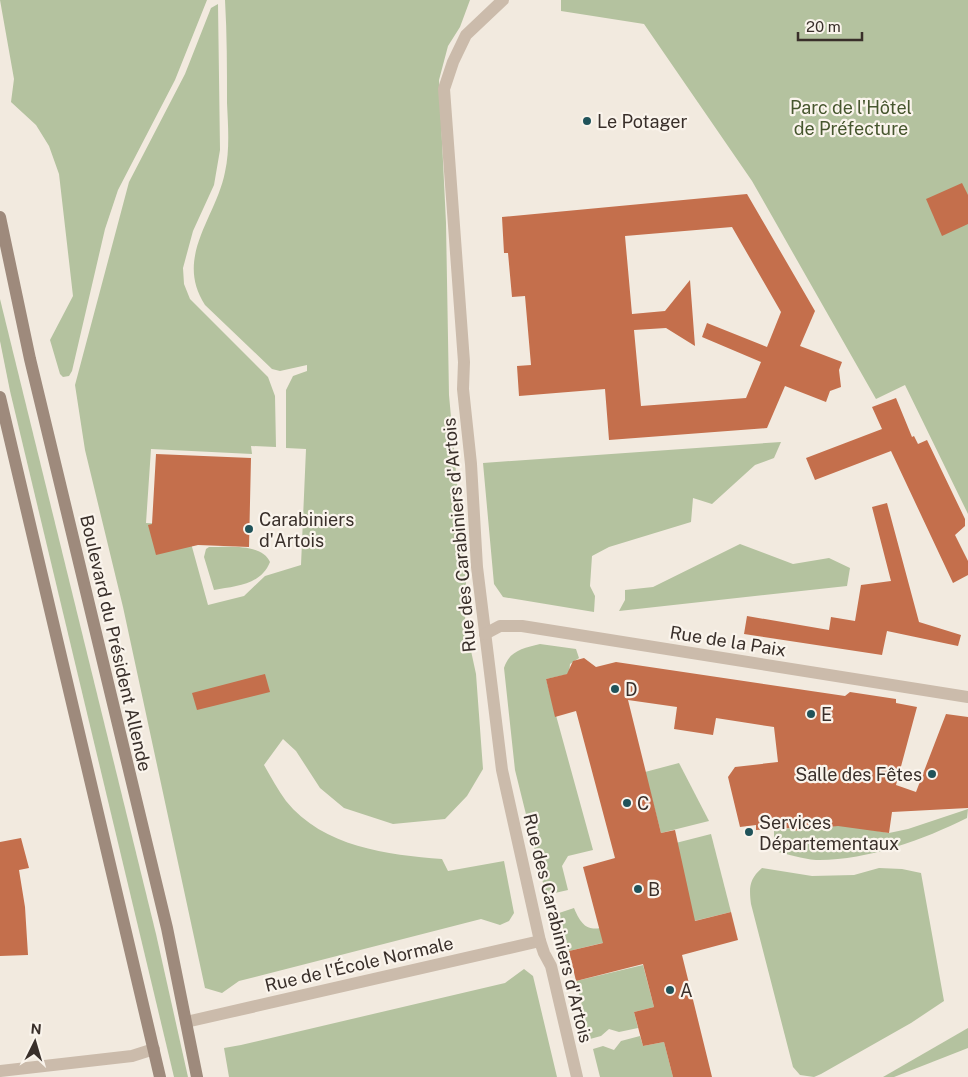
<svg xmlns="http://www.w3.org/2000/svg" width="968" height="1077" font-family="'Public Sans',sans-serif">
<rect width="100%" height="100%" fill="#f2eadf"/>
<g fill="#b4c29f">
<polygon points="0,0 207,0 175,80 118,190 105,229 72,371 69,376 63,377 60,374 50,340 73,296 59,174 49,146 36,125 11,102 14,79"/>
<path d="M 225,0 L 470,0 L 460,27 L 448,46 L 439,80 L 446,223 L 449,395 L 466,582 L 465,623 L 476,674 L 483,769 L 467,796 L 445,819 L 393,824 L 344,808 L 320,788 L 296,751 L 283,739 L 264,765 C 271,777 278,790 286,801 C 323,847 388,855 442,859 L 448,871 L 504,861 L 514,913 L 509,921 L 500,925 L 481,919 L 239,981 L 222,993 L 205,988 L 123,607 L 85,450 L 75,385 L 129,182 L 185,74 L 211,8 L 218,4 L 220,150 L 214,185 L 193,231 L 183,268 L 184,284 L 190,299 L 268,377 L 275,396 L 276,447 L 251,446 L 252,454 L 151,449 L 146,523 L 186,525 L 208,605 L 244,596 L 265,576 L 301,565 L 306,449 L 286,448 L 286,390 L 293,376 L 307,371 L 307,365 L 280,371 L 272,369 L 205,305 C 174,257 216,218 225,172 C 230,149 228,126 227,103 C 227,69 227,34 225,0 Z"/>
<polygon points="561,0 968,0 968,514 905,385 876,399 752,181 644,24 561,11"/>
<polygon points="0,299 156,934 188,1077 174,1077 10,391 0,341"/>
<polygon points="781,442 774,458 755,465 712,504 693,498 691,522 609,547 592,556 590,586 595,596 594,612 503,597 494,584 483,463"/>
<polygon points="740,544 793,564 829,558 850,568 847,586 619,611 625,600 625,590 653,587"/>
<path d="M 209,547 C 227,547 262,543 270,562 C 261,585 236,586 214,590 L 204,557 L 206,549 Z"/>
<path d="M 540,644 L 576,649 L 579,658 L 570,664 L 569,674 L 546,679 L 593,850 L 568,856 L 562,866 L 568,890 L 546,895 L 515,770 L 504,668 C 509,651 523,648 540,644 Z"/>
<polygon points="679,763 709,821 661,833 645,772"/>
<path d="M 968,809 L 967,818 C 923,840 865,861 816,860 C 802,859 788,854 774,851 L 774,830 L 792,828 L 792,831 L 844,825 L 889,833 L 908,829 Z"/>
<polygon points="711,834 731,912 682,924 664,846"/>
<path d="M 762,868 L 812,876 L 854,875 L 879,868 L 902,869 L 921,873 L 944,1001 L 911,1023 L 821,1074 L 814,1077 L 800,1075 L 793,1067 L 751,904 C 749,888 749,879 762,868 Z"/>
<path d="M 574,908 C 586,937 595,928 622,924 L 627,937 L 569,951 L 559,913 Z"/>
<polygon points="643,965 654,1007 634,1012 638,1028 619,1032 609,1029 601,1036 590,1039 576,981"/>
<polygon points="524,969 533,976 557,1077 229,1077 224,1048 241,1045 505,983"/>
<polygon points="968,1028 968,1048 894,1077 883,1077"/>
<polygon points="640,1036 643,1046 664,1042 673,1077 600,1077 593,1049 603,1046 614,1050 621,1041"/>
</g>
<g fill="#c46f4c" fill-rule="evenodd">
<polygon points="962,183 968,195 968,224 942,236 926,199"/>
<path d="M 747,194 L 815,311 L 800,346 L 842,362 L 839,370 L 841,387 L 830,391 L 826,402 L 785,386 L 767,428 L 609,440 L 605,389 L 519,396 L 517,366 L 531,365 L 525,296 L 512,297 L 508,253 L 504,253 L 502,217 ZM 732,227 L 781,312 L 767,347 L 707,323 L 702,337 L 761,362 L 746,398 L 641,406 L 634,330 L 666,328 L 695,346 L 690,280 L 665,311 L 632,314 L 625,236 Z"/>
<polygon points="896,398 912,437 914,436 918,444 927,440 965,519 965,526 955,535 968,561 968,575 953,583 891,451 815,480 806,458 882,429 872,407"/>
<polygon points="156,454 251,458 249,547 198,545 156,555 148,525 152,524"/>
<polygon points="887,503 919,622 961,635 958,646 887,631 882,655 744,634 747,616 829,630 831,617 855,621 861,585 891,581 872,507"/>
<polygon points="584,658 596,667 616,662 845,696 850,692 896,699 896,703 917,707 896,785 916,792 946,714 968,717 968,808 892,812 889,833 838,826 792,831 792,828 756,830 756,825 740,827 728,777 735,767 778,762 774,727 716,718 713,735 674,729 677,707 628,700 661,833 675,830 695,921 731,912 738,940 682,955 712,1077 673,1077 664,1042 643,1046 634,1012 654,1007 643,964 576,981 569,951 603,943 583,867 615,858 576,711 555,717 546,679 567,674 573,661"/>
<polygon points="265,674 270,692 197,710 192,693"/>
<polygon points="21,838 29,868 19,870 25,907 28,955 0,956 0,842"/>
</g>
<g fill="none" stroke-linecap="round" stroke-linejoin="round">
<g stroke="#cbbbab" stroke-width="12">
<polyline points="503,0 466,35 453,62 444,89 464,362 463,389 471,464 477,567 502,770 540,941 544,953 551,966 577,1077"/>
<polyline points="485,634 500,626 522,626 968,697"/>
<polyline points="186,1022 540,941"/>
<polyline points="0,1071 132,1056 154,1049"/>
</g>
<g stroke="#9e8a7c" stroke-width="12">
<polyline points="0,217 30,359 167,928 197,1077"/>
<polyline points="0,397 160,1077"/>
</g>
</g>
<g fill="#20535a" stroke="#faf4ec" stroke-width="2">
<circle cx="587" cy="121" r="5"/>
<circle cx="249" cy="529" r="5"/>
<circle cx="615" cy="689" r="5"/>
<circle cx="811" cy="714" r="5"/>
<circle cx="932" cy="774" r="5"/>
<circle cx="627" cy="803" r="5"/>
<circle cx="749" cy="832" r="5"/>
<circle cx="638" cy="889" r="5"/>
<circle cx="670" cy="990" r="5"/>
</g>
<g text-anchor="middle" dominant-baseline="central" stroke-width="4.5" stroke-linejoin="round" paint-order="stroke">
<g font-size="18" fill="#46562e" stroke="#faf4ec">
<text x="851" y="107">Parc de l'Hôtel<tspan x="851" dy="21">de Préfecture</tspan></text>
</g>
<g font-size="18" fill="#392f2a" stroke="#faf4ec" text-anchor="start">
<text x="597" y="121">Le Potager</text>
<text x="259" y="519">Carabiniers<tspan x="259" dy="21">d'Artois</tspan></text>
<text x="625" y="689">D</text>
<text x="821" y="714">E</text>
<text x="922" y="774" text-anchor="end">Salle des Fêtes</text>
<text x="637" y="803">C</text>
<text x="759" y="822">Services<tspan x="759" dy="21">Départementaux</tspan></text>
<text x="648" y="889">B</text>
<text x="680" y="990">A</text>
</g>
<g font-size="18" fill="#392f2a" stroke="#faf4ec">
<text transform="translate(459 535) rotate(-95)">Rue des Carabiniers d'Artois</text>
<text transform="translate(728 641) rotate(9)">Rue de la Paix</text>
<text transform="translate(116 643) rotate(77)">Boulevard du Président Allende</text>
<text transform="translate(558 928) rotate(76)">Rue des Carabiniers d'Artois</text>
<text transform="translate(359 964) rotate(-13)">Rue de l'École Normale</text>
</g>
</g>
<g transform="translate(35 1042) rotate(5)" stroke="#faf4ec" stroke-width="4" paint-order="stroke">
<path d="M0-4L9 19L0 12L-9 19Z" fill="#392f2a"/>
<text y="-8" font-size="14" font-weight="bold" text-anchor="middle" fill="#392f2a">N</text>
</g>
<path d="M798 32v8h64v-8" fill="none" stroke="#392f2a" stroke-width="2.5"/>
<text x="806" y="32" font-size="15" fill="#392f2a" stroke="#faf4ec" stroke-width="4" paint-order="stroke">20 m</text>
</svg>
